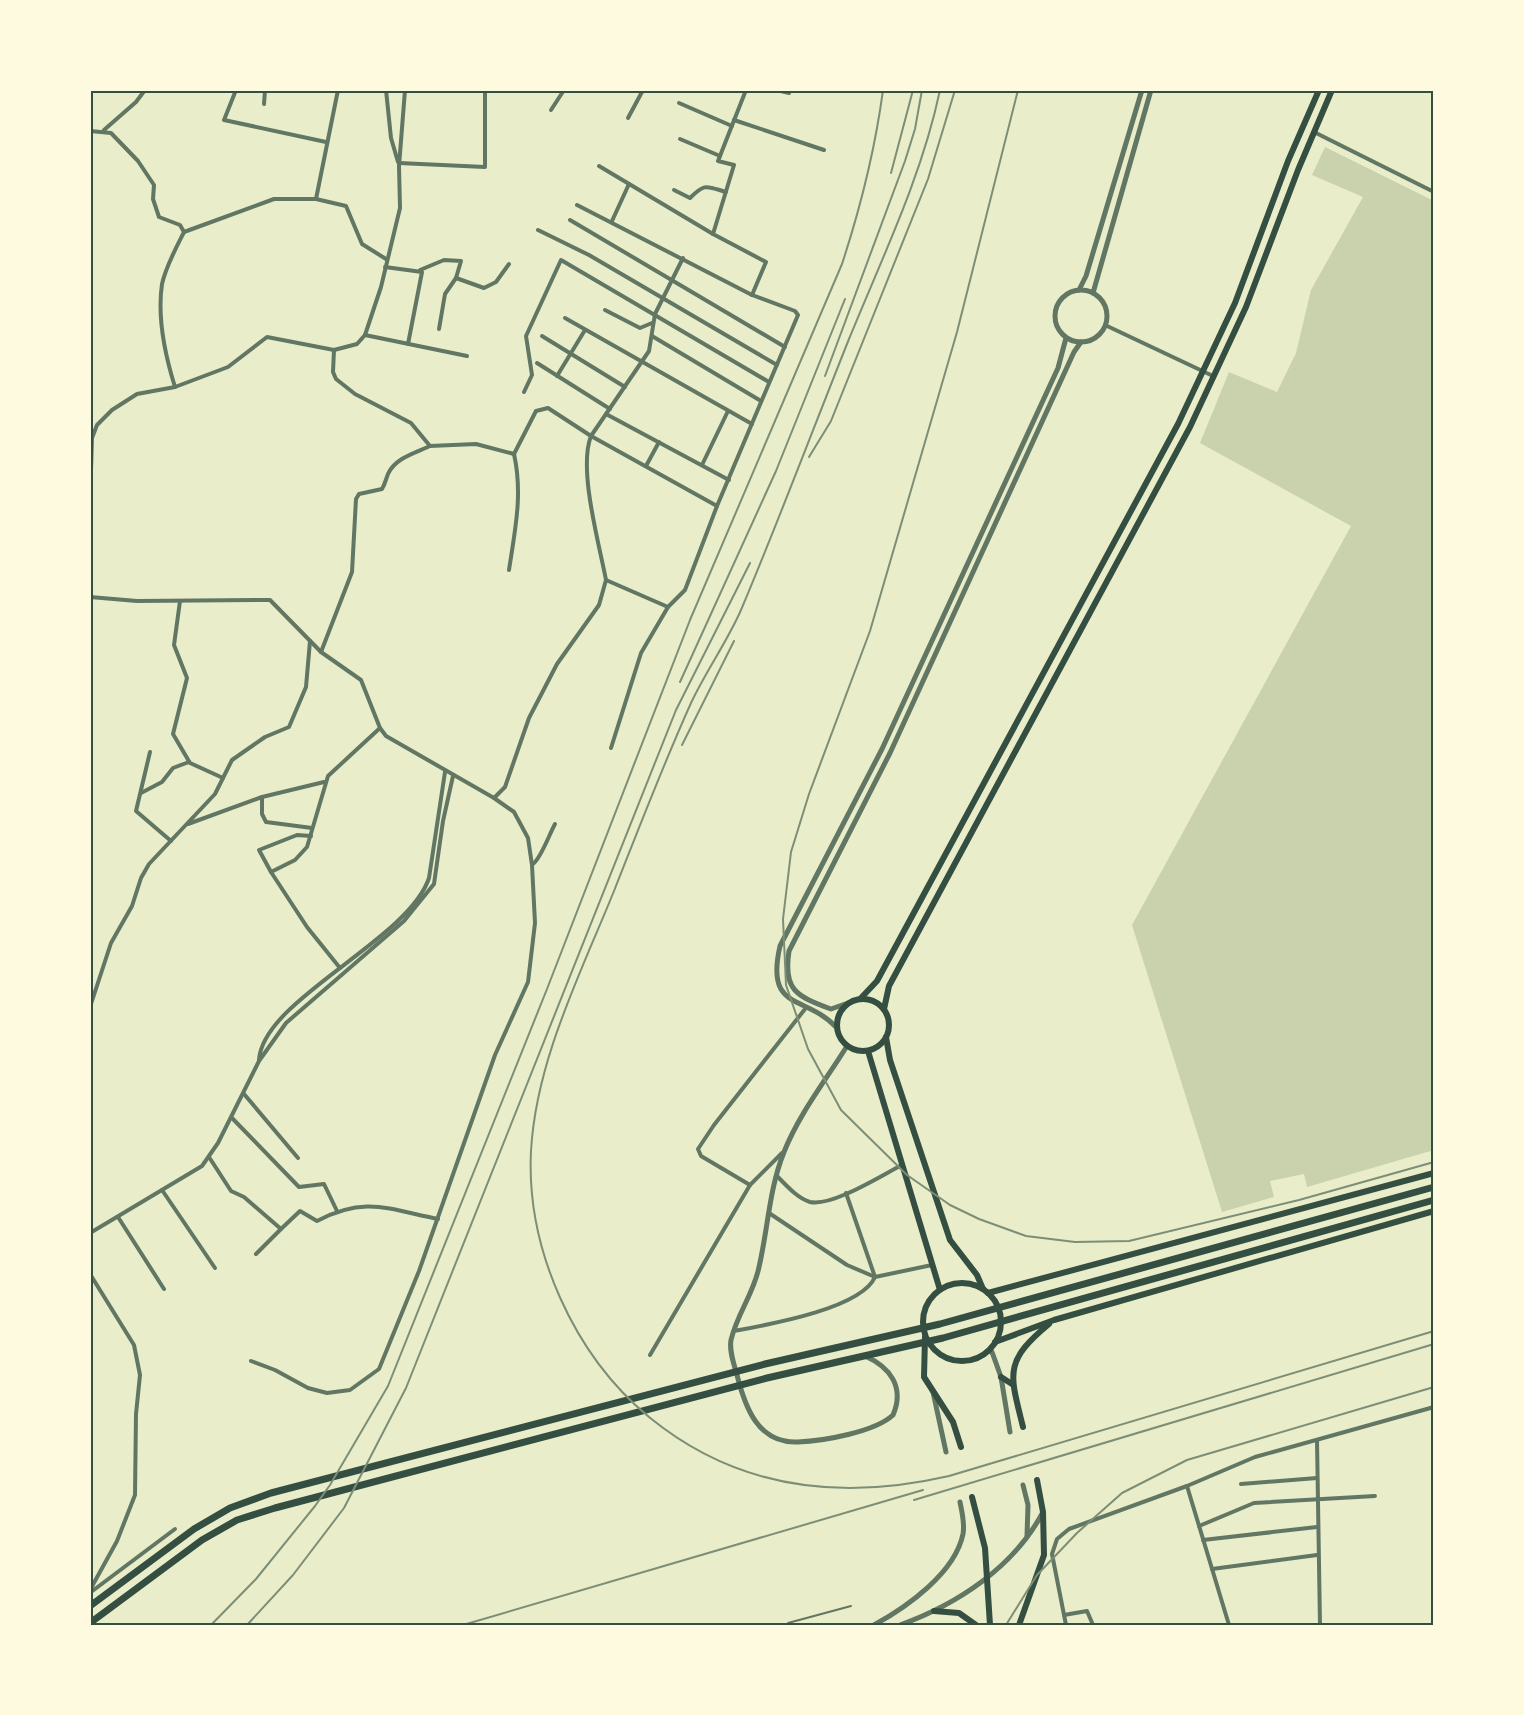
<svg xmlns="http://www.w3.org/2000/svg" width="1524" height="1715" font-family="'Work Sans',sans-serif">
<rect width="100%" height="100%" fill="#e9edc9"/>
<polygon fill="#cad2ad" points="1325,147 1434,201 1434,1150 1307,1187 1304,1174 1270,1181 1274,1197 1222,1212 1132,925 1351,526 1200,443 1229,372 1277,392 1296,353 1311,290 1363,197 1312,175"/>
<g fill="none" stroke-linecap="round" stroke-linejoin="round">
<polyline stroke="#617663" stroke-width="2" points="788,1623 851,1606"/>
<g stroke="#617663" stroke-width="4">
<polyline points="236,90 224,120 326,142"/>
<polyline points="386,90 391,138 398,162"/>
<polyline points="746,90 718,161 734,165 713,234 766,262 752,295"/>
<polyline points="777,90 789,93"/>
<polyline points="679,103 732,126"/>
<polyline points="264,104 265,90"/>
<polyline points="551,110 564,90"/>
<polyline points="628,118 643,90"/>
<polyline points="734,120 824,150"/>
<polyline points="104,130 136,102 145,90"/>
<path d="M 90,131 L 111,133 L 138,161 L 154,185 L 153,199 L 159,217 L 180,225 L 184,232 C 176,248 166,266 162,284 C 157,318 165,355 175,387 L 137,394 L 112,410 L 97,425 L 92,438 L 90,502"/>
<polyline points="1314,132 1434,192"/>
<polyline points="680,139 720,156"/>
<polyline points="399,163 485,167 485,90"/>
<polyline points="599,166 713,234"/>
<path d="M 674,190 L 690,198 C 705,183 706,186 726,192"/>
<polyline points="316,199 338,90"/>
<polyline points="577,205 752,295 795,311 798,315 717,506 685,590 668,607 641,653 611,748"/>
<polyline points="570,220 785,347"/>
<polyline points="612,221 629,184"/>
<polyline points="538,230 589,255 777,365"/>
<polyline points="184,232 274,199 316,199 346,206 362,244 386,259"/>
<polyline points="385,267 422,272 408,344"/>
<polyline points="420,270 444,260 461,261 456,278 445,294 439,329"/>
<polyline points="456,278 484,288 496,282 509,264"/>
<polyline points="605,310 640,328 652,323"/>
<polyline points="565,318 752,424"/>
<polyline points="1105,325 1213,376"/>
<polyline points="365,335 467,356"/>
<polyline points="542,336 625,387"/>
<polyline points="652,336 761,401"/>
<polyline points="334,350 357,344 365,335 381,287 400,208 399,166 405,90"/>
<polyline points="537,363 610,409"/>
<polyline points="557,376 585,330"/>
<path d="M 175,387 L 228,367 L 267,337 L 334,350 L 333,372 L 336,379 L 355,394 L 411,423 L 430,446 C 415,453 395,458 388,474 C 386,479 385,484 382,489 L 359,494 L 356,499 L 352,572 L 321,652"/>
<polyline points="524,392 532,375 526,336 561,260 769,382"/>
<polyline points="606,414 729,480"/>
<path d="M 430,446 L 476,444 L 514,454 C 523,494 515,530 509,570"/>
<polyline points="514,454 536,411 548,408 591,436 717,506"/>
<polyline points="702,465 728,411"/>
<polyline points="646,466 659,442"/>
<polyline points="606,580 668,607"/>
<polyline points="90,597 137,601 270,600 321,652 361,680 380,728 386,736 494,798 514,812 528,838 532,865 535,923 528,982 495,1055 419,1271 379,1369 350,1390 327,1393 308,1388 275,1370 251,1361"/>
<polyline points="180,601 174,645 187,678 173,734 190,763 223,778"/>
<polyline points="150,752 136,811 171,841"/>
<polyline points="141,793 162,782 173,768 189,762"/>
<polyline points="262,797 262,814 266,822 312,828"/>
<path d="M 494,798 L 505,787 L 529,718 L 557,664 L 599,605 L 606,580 C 599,543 578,469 591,436 L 649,351 L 655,314 L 683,258"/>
<polyline points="188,824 262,797 324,782"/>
<path d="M 533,864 C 541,858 549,835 555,824"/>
<polyline points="271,872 259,850 297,835 311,836"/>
<polyline points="340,968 307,927 271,872 295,860 307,847 328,776 380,728"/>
<polyline points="90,1007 111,943 132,906 141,878 149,864 215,794 232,760 265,737 289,727 306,687 310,641"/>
<path d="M 259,1060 C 263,999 408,941 429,878 L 445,772"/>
<polyline points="244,1094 298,1158"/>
<polyline points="232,1118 299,1187 324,1184 337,1211"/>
<polyline points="209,1157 231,1191 244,1197 281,1229 256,1254"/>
<path d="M 777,1176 C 786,1185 797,1198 810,1202 C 832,1207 882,1175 902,1165"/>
<polyline points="750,1185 701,1156 698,1149 714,1125 805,1009"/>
<polyline points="162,1190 215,1268"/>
<polyline points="769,1213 847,1265 875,1277 932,1265"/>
<polyline points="118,1217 164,1289"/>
<path d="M 281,1229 L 300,1211 L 317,1221 C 365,1196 388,1209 438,1219"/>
<polyline points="90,1233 202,1166 218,1143 259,1061 286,1023 404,921 434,884 443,821 453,776"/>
<polyline points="90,1274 134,1345 140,1375 136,1414 135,1495 117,1541 90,1590"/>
<path d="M 734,1331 C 766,1325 861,1309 875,1277 L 846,1193"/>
<polyline points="650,1355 750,1185 782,1153"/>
<polyline points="1317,1440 1320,1625"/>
<polyline points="1241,1484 1317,1478"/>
<polyline points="1187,1486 1229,1625"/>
<polyline points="1199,1526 1254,1503 1375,1496"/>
<polyline points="1203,1540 1317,1527"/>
<polyline points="1212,1569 1317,1555"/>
<polyline points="91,1592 175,1529"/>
<polyline points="1064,1615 1087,1611 1093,1625"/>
<polyline points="1066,1625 1052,1554 1057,1539 1069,1529 1187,1486 1255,1457 1434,1407 1434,1431"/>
</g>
<g stroke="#617663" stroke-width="5">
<polyline points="1079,290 1086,276 1142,90"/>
<circle cx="1081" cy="316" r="26"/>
<polyline points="1093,293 1151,90"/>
<path d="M 848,1003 L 831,1009 C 796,996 783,990 789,951 L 890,753 L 1074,352 L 1081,342"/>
<path d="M 836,1027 C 805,994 765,1012 780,946 L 882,749 L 1058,368 L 1066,338"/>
<path d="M 847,1046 C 826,1080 799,1114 784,1152 C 769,1189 768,1229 759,1267 C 754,1293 737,1314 731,1340 C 729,1351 734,1364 737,1375 C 745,1407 758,1444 798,1442 C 823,1441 875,1432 893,1415 C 905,1387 890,1367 865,1356"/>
<polyline points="988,1351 992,1352 1001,1377 1010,1432"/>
<polyline points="933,1392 946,1452"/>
<polyline points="1023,1485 1028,1505 1027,1536"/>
<path d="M 874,1625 C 907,1607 955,1573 963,1534 C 965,1523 962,1513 960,1502"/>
<path d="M 900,1625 C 958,1604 1014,1567 1043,1512"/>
</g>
<g stroke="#344e41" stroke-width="6">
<polyline points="861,998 877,981 1178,424 1235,303 1288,161 1319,90"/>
<circle cx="863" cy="1025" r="26"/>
<polyline points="884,1009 889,986 1190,427 1246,307 1298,170 1332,90"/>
<polyline points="886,1037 890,1060 950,1240 977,1275 983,1289"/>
<polyline points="868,1051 940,1290"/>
<circle cx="962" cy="1322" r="39"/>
<polyline points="988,1293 1434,1173"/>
<polyline points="925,1337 924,1377 953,1422 961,1447"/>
<polyline points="995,1342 1054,1320 1434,1211"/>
<polyline points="1001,1377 1012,1384"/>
<path d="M 1023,1427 C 1010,1374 1003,1362 1049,1324"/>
<polyline points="972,1497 985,1548 990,1625"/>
<polyline points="934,1611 959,1613 976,1625"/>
<polyline points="1019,1625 1044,1555 1043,1512 1037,1480"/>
</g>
<g stroke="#344e41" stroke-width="7">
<polyline points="90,1606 194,1529 230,1508 271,1493 765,1364 940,1324 1434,1187"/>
<polyline points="90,1623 202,1540 237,1520 275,1508 767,1378 943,1338 1434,1200"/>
</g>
<g stroke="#7c8e77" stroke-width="2">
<path d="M 940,90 C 922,176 882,258 849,339 C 813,429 779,520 741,610 C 727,642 706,671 691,703 C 663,765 639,828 614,891 C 580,975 536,1061 531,1151 C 526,1249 574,1355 649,1417 C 738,1490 841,1501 949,1476 L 1434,1331"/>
<polyline points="1018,90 957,332 870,631 809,794 791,852 783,919 786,985 808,1049 841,1110 907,1175 950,1205 979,1219 1026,1236 1075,1242 1129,1241 1299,1200 1434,1162"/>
<polyline points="891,173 913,90"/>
<polyline points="825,376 905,161 915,129 922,90"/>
<polyline points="809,457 831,421 928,179 955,90"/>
<polyline points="680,682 776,471 845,299"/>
<polyline points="682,745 734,641"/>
<polyline points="914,1500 1434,1344"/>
<path d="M 211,1625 L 256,1579 L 315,1506 L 330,1485 L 388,1386 L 547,989 L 690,620 L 842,264 C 861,206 875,150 883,90"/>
<polyline points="247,1625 293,1575 344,1508 406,1388 676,710 750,563"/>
<polyline points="463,1625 923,1490"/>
<polyline points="1006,1625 1037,1575 1077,1533 1122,1493 1187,1460 1434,1387"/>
</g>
</g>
<rect width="1524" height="1715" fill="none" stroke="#fefae0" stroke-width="183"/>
<rect x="92" y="92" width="1340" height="1532" fill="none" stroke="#344e41" stroke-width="2"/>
</svg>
